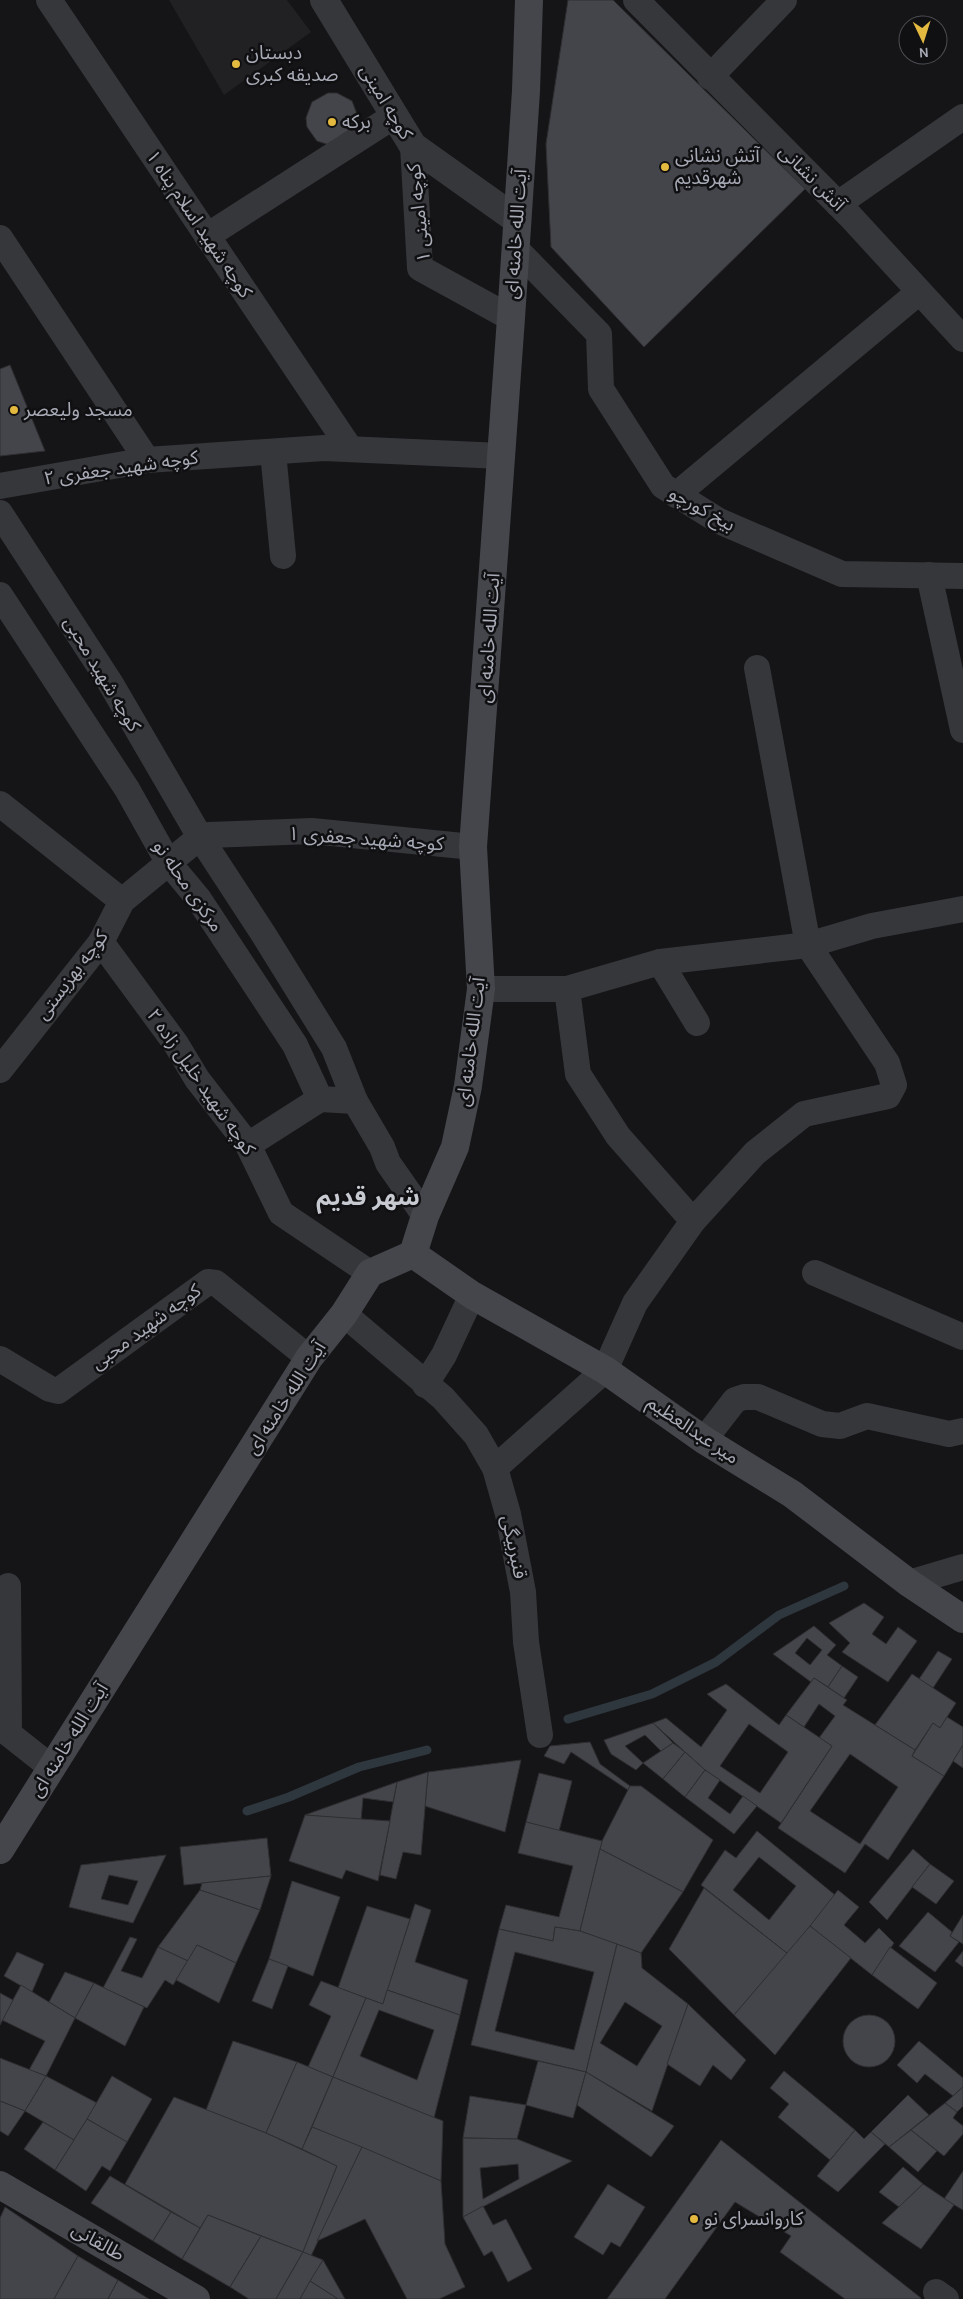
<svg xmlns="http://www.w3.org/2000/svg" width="963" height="2299" font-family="Karla,'Noto Sans Arabic',sans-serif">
<rect width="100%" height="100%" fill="#151517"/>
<polygon fill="#212124" points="169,0 287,0 311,32 224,95"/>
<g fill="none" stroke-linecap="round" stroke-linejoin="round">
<g stroke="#2f373e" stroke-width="9">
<polyline points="568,1719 652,1694 716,1662 779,1615 844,1586"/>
<polyline points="247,1811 289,1797 359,1767 427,1750"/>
</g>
</g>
<g fill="#44454a" stroke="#2f2f32" fill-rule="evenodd">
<polygon points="568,0 613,0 805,189 644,347 551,247 546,144"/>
<polygon points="328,93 337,93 352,101 358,117 358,125 333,146 317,141 307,127 306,118 312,102"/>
<polygon points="10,365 45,451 0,456 0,369"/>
<polygon points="864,1603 884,1617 872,1634 886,1644 898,1627 917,1641 888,1682 842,1652 850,1643 829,1623"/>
<path d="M 814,1626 L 836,1645 L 827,1655 L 842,1666 L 828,1687 L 814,1678 L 811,1682 L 773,1654 ZM 807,1638 L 822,1650 L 810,1665 L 795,1653 Z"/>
<polygon points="938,1651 952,1659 933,1688 919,1679"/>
<polygon points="842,1666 858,1677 844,1698 828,1687"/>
<polygon points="912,1674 956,1703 940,1728 933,1723 915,1750 875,1725"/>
<path d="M 814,1678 L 847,1700 L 843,1705 L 915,1750 L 912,1756 L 944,1776 L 888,1860 L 865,1844 L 845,1873 L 778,1828 L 832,1746 L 819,1738 L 835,1716 L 819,1704 L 804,1727 L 786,1715 ZM 850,1754 L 898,1787 L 860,1844 L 810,1811 Z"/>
<path d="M 726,1684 L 779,1725 L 786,1715 L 832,1746 L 781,1823 L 705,1770 L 653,1723 L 666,1718 L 701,1747 L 727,1710 L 707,1694 ZM 749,1724 L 788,1752 L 760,1793 L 720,1766 Z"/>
<polygon points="947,1717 963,1727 963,1745 944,1776 912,1756 933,1723 940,1728"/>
<polygon points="653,1723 673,1743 661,1751 645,1735 625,1746 643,1763 636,1770 611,1754 604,1740"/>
<polygon points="590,1742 600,1764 630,1786 628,1790 571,1752 564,1764 544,1756 550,1746"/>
<polygon points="673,1743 685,1752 663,1779 643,1763"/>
<polygon points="963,1745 963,1768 953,1761"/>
<polygon points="685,1752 705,1770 685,1797 663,1779"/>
<polygon points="521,1760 505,1832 425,1806 428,1772"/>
<polygon points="705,1770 720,1780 708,1798 730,1814 743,1796 757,1806 734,1834 685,1797"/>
<polygon points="428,1772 421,1855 403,1852 396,1879 380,1875 397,1782"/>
<polygon points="539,1773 572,1781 559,1831 526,1822"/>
<polygon points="397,1782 393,1802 363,1798 361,1820 305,1815"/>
<polygon points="630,1786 641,1786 713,1840 683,1892 600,1849 602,1841"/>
<polygon points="305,1815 390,1821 378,1881 346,1870 342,1879 289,1861"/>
<polygon points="526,1822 602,1841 580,1931 555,1927 553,1941 499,1929 506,1905 559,1917 573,1866 518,1853"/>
<path d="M 757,1831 L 835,1895 L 788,1954 L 701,1885 L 725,1850 L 736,1858 ZM 759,1857 L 796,1886 L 769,1920 L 733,1890 Z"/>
<polygon points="267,1838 271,1876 184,1885 180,1847"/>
<polygon points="600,1849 683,1892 641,1953 580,1931"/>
<polygon points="913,1849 930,1864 887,1920 869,1902"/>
<path d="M 166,1855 L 133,1923 L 69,1907 L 81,1865 ZM 109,1875 L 138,1881 L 128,1905 L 101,1899 Z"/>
<polygon points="930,1864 954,1881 936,1904 912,1887"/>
<polygon points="271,1876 260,1910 200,1890 202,1883"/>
<polygon points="292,1881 340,1897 313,1976 269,1959"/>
<polygon points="704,1888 788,1954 734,2015 669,1949"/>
<polygon points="200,1890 260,1910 236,1963 197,1945 188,1961 158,1947"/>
<polygon points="838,1890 859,1907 844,1925 865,1943 879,1928 894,1943 872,1975 810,1926"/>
<polygon points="415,1904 431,1910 415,1962 468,1980 460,2015 387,1990"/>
<polygon points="367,1906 410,1919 383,2004 338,1988"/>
<polygon points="928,1912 952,1932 950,1936 959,1942 935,1972 899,1946"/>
<polygon points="963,1915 963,1944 950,1936"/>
<polygon points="810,1926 851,1958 775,2055 734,2015"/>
<path d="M 555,1927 L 580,1931 L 617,1944 L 586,2072 L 471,2045 L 499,1929 L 553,1941 ZM 515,1952 L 594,1972 L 574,2050 L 495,2031 Z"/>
<polygon points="130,1937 137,1939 121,1971 142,1978 158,1947 188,1961 173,1985 165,1980 147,2008 103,1988"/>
<path d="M 617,1944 L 641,1953 L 642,1968 L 688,2004 L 652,2111 L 586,2072 ZM 625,2002 L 662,2026 L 637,2066 L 600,2043 Z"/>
<polygon points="197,1945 236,1963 219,2003 176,1980"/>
<polygon points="890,1947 937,1983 918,2009 872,1975"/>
<polygon points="963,1951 963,1967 955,1961"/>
<polygon points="17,1952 44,1964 32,1992 4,1976"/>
<polygon points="269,1959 288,1966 272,2009 252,2001"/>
<polygon points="65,1972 94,1983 75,2018 49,2002"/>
<polygon points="321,1981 366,1998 333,2077 308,2067 331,2016 309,2005"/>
<polygon points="94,1983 144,2007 125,2046 75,2018"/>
<polygon points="21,1985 75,2018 46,2076 29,2070 45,2041 2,2020"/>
<path d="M 387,1990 L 460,2015 L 434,2118 L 333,2077 L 366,1998 L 383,2004 ZM 379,2010 L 434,2030 L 417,2080 L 360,2056 Z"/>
<polygon points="0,1993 13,2000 0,2025"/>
<polygon points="688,2004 746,2060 731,2080 713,2065 700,2086 667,2064"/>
<circle cx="869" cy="2041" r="26"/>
<polygon points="233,2041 297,2062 266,2133 206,2110"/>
<polygon points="919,2041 963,2078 963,2087 953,2096 925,2074 917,2083 897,2065"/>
<polygon points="0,2058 46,2076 25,2111 0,2101"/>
<polygon points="538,2061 586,2072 573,2118 526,2105"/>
<polygon points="297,2062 333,2077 302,2149 266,2133"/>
<polygon points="784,2071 855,2130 830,2160 778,2117 789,2104 770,2088"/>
<polygon points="586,2072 674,2126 651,2157 577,2105"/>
<polygon points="46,2076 97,2103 74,2140 25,2111"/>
<polygon points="112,2076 152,2099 127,2142 87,2119"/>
<polygon points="333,2077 443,2121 441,2181 312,2127"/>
<polygon points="963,2087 963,2106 957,2112 945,2103"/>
<polygon points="908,2095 929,2115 889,2147 871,2132"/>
<polygon points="470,2096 526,2105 517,2139 463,2138"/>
<polygon points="174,2097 266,2133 337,2166 303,2252 208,2215 200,2228 125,2184"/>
<polygon points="0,2101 25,2111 8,2136 0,2131"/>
<polygon points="945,2103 957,2112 953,2118 963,2126 963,2134 944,2156 911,2130"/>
<polygon points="87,2119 127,2142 110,2171 102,2166 86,2191 55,2170"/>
<polygon points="43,2122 74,2140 55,2170 24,2149"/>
<polygon points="312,2127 362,2147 311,2256 303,2252 337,2166 302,2149"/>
<polygon points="855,2130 864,2139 871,2132 885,2144 838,2192 817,2176"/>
<polygon points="911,2130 937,2151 918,2172 889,2147"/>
<path d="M 463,2138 L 517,2139 L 572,2161 L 463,2217 ZM 518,2164 L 519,2179 L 483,2199 L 480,2168 Z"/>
<polygon points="721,2140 921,2298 920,2299 845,2299 780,2252 791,2236 735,2202 665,2299 607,2299"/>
<polygon points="362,2147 441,2181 445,2244 465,2287 439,2299 407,2299 365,2219 317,2241"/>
<polygon points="903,2167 923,2184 899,2207 879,2192"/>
<polygon points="963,2171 963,2210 944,2199"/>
<polygon points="110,2176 171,2212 153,2241 91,2203"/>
<polygon points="608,2184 645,2207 620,2247 611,2242 603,2255 574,2237"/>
<polygon points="923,2184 954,2205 921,2249 882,2223"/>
<polygon points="483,2206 493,2225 506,2219 532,2269 508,2282 492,2251 484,2256 463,2217"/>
<polygon points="5,2207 78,2256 54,2299 0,2299 0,2218"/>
<polygon points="171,2212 200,2228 182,2259 153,2241"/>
<polygon points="208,2215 261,2236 230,2287 182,2259"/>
<polygon points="261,2236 303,2252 276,2299 249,2299 230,2287"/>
<polygon points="303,2252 323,2260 300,2299 276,2299"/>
<polygon points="78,2256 118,2280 108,2299 54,2299"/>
<polygon points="323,2260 345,2299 338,2299 310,2281"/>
<polygon points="118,2280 149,2299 108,2299"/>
<polygon points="310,2281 338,2299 300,2299"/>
</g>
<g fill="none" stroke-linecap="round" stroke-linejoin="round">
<g stroke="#36373b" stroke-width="26">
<polyline points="49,0 349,447"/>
<polyline points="636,0 850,216 963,339"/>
<polyline points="710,77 784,0"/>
<polyline points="413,146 420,268 511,318"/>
<polyline points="838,204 963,117"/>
<polyline points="207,236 394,116"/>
<polyline points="0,238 147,460"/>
<polyline points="515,248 599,334 601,389 663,486 719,521 842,574 963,576"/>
<polyline points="273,452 283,556"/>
<polyline points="0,486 147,460 324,448 501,456"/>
<polyline points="676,495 919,292"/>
<polyline points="0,513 111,684 200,837 264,935 334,1048 355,1101 382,1147 388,1163 425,1216"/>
<polyline points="929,575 963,730"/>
<polyline points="0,595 127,789 168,862 198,898 295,1045 320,1099 355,1101"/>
<polyline points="0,804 122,901"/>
<polyline points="101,942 176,1044 197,1079 248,1145 281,1213 370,1273"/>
<polyline points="660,962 697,1023"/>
<polyline points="481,989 567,989 660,962 808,945 872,926 963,909"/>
<polyline points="567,989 578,1074 618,1136 693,1221"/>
<polyline points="0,1070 101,942 122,901 200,837 209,835 312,831 473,847"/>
<polyline points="248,1145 320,1099"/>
<polyline points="815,1273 963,1337"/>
<polyline points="344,1314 443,1398 476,1435 495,1468 508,1514 523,1592 526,1642 540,1735"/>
<polyline points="0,1359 50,1389 58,1391 208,1282 216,1283 309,1358"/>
<polyline points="425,1385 444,1355 472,1295"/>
<polyline points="704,1440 735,1400 744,1397 758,1397 822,1424 840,1426 867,1416 949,1434 963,1431"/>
<polyline points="495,1468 605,1370 635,1303 693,1221 755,1153 804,1114 888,1096 894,1085 887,1063 808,945 757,668"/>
<polyline points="909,1583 963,1567"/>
<polyline points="8,1586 9,1734 52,1768"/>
<polyline points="936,2292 946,2299"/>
</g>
<polyline stroke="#36373b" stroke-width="28" points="324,0 413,146 517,220"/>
<g stroke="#44464b" stroke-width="28">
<polyline points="413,1254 472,1295 605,1370 704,1440 792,1494 909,1583 963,1619"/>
<polyline points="0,1850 309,1358 344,1314 370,1273 413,1254 425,1216 455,1147 468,1086 481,989 473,847 511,318 526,91 529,0"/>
<polyline points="0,2185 196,2299"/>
</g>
</g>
<g fill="#e4b93f" stroke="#101012" stroke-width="2">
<circle cx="236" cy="64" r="5"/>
<circle cx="332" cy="122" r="5"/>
<circle cx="665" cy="167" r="5"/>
<circle cx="14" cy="410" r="5"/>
<circle cx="694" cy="2219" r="5"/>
</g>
<g text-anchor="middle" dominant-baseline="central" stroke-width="5" stroke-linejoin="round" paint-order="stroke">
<g font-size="19" fill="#a8abb6" stroke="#101012" text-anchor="start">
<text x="246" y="53">دبستان<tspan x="246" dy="22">صدیقه کبری</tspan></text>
<text x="342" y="122">برکه</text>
<text x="675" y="156">آتش نشانی<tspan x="675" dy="22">شهرقدیم</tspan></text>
<text x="24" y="410">مسجد ولیعصر</text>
<text x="704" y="2219">کاروانسرای نو</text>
</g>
<g font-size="19" fill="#a8abb6" stroke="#101012">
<text transform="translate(386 102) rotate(59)">کوچه امینی</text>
<text transform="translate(812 178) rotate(45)">آتش نشانی</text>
<text transform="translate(419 213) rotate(-96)">کوچه امینی ۱</text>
<text transform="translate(199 224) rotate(56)">کوچه شهید اسلام پناه ۱</text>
<text transform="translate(516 234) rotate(-86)">آیت الله خامنه ای</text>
<text transform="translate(121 468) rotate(-8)">کوچه شهید جعفری ۲</text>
<text transform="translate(702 509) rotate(29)">بیخ کورچو</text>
<text transform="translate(489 638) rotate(-86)">آیت الله خامنه ای</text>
<text transform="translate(102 674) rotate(59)">کوچه شهید محبی</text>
<text transform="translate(366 839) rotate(4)">کوچه شهید جعفری ۱</text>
<text transform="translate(188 886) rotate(55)">مرکزی محله نو</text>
<text transform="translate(72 975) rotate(-53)">کوچه بهزیستی</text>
<text transform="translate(471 1042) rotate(-83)">آیت الله خامنه ای</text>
<text transform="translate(201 1082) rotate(55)">کوچه شهید خلیل زاده ۲</text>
<text transform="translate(146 1327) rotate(-36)">کوچه شهید محبی</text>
<text transform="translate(286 1398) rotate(-57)">آیت الله خامنه ای</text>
<text transform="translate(693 1430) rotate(34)">میر عبدالعظیم</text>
<text transform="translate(514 1547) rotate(78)">قنبربیگی</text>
<text transform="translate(69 1740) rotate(-58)">آیت الله خامنه ای</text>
<text transform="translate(98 2242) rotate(30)">طالقانی</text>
</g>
<g font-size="24" font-weight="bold" fill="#c8cad2" stroke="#101012">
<text x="368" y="1197">شهر قدیم</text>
</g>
</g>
<g transform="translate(923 40) rotate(176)"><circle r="24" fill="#101012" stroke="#4d4e54"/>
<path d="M0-4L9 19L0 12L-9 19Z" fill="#e4b93f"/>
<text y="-8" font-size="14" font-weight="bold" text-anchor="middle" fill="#a8abb6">N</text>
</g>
</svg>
